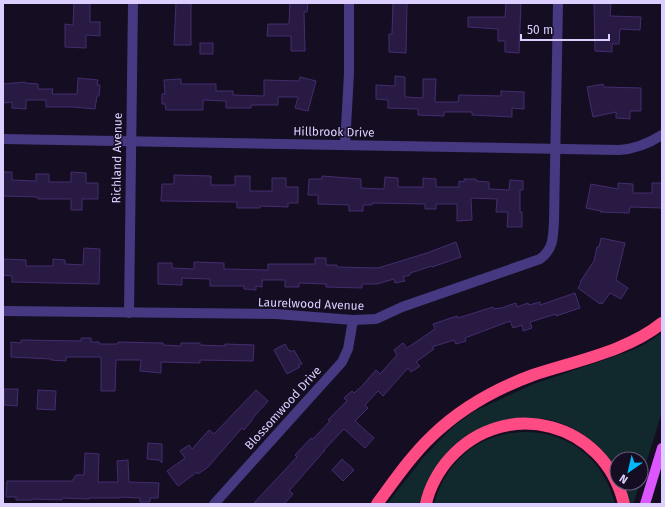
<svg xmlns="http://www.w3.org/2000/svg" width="665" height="507" font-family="'Fira Sans',sans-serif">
<rect width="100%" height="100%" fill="#150e22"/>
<g fill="#11292c">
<path d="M 662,333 L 662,412 L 641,479 L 641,459 L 617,459 L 617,470 C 605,451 590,437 570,427 C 529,407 471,421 443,457 C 436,467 427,491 421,504 L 387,504 L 423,458 L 436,444 L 453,427 L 473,412 L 531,385 L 630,351 L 645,344 Z"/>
<path d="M 527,432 C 572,433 604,461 615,504 L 434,504 C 446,460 480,432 527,432 Z"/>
<polygon points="623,483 640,483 633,504 630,504"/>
</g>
<g fill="#291a43" stroke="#442c6f">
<polygon points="74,3 90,3 90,22 100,22 100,36 86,35 86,48 65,47 65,24 73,25"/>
<polygon points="176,3 191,3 191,45 174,45"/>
<polygon points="290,3 308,3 307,12 304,12 305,51 291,51 291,36 267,36 268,24 289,24"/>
<polygon points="393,3 407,3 406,53 389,52 389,34 392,34"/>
<polygon points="506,3 521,3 519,53 505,52 505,41 498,41 498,29 468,27 468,17 505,17"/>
<polygon points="594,3 611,3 610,16 641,17 640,30 620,29 619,44 612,44 612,52 595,51"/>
<rect x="200" y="43" width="13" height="11"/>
<polygon points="395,76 405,77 405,97 423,98 423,79 436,79 435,102 458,102 459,95 501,96 501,91 524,92 524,109 512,108 512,117 472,115 472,112 444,112 444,116 418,115 418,109 388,108 388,100 376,99 376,85 395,86"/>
<polygon points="300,77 316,81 308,111 295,108 298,97 278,97 278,105 251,105 251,108 226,108 226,101 203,100 203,110 166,110 165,104 162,104 162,94 165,94 164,80 181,79 181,84 216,84 216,91 233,91 233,95 264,96 264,80 299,81"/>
<polygon points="78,78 98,80 97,85 100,85 99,96 97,96 95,109 73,107 46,107 46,100 26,100 26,109 12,108 12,102 3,103 3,84 25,82 25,83 38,84 38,89 53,89 52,94 77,94"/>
<polygon points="603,84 604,87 641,88 641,111 630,111 630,119 616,118 616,112 593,117 587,87"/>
<polygon points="3,172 12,172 12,180 36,181 36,174 49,174 49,182 71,182 71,172 86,173 86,183 98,183 98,199 82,199 82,210 71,210 71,199 38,199 38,197 3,196"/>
<polygon points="174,175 211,176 211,185 235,185 235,176 250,176 250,191 272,191 272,178 286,178 286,187 298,187 298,203 288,203 288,207 260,206 260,208 237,208 237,202 161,201 162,184 174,184"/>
<polygon points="322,176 361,179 361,188 384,189 385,177 398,178 398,187 423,187 423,178 436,179 436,187 459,187 459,181 464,182 464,179 476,179 476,181 489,182 489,189 509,190 510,180 523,181 523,190 520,190 520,212 522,212 522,227 507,227 508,212 496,212 497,199 471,198 472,220 457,221 457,204 436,204 436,209 425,209 425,204 372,203 372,205 363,205 363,211 349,211 349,205 318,204 318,195 308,195 309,179 322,179"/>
<polygon points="618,183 633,184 633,193 652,193 652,183 662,183 662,208 630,207 629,213 600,212 601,211 586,208 591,184 618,189"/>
<polygon points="601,238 625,243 616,280 628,288 621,299 610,293 602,304 600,302 600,304 578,288 581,283 580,282 594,261 597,247 599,247"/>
<polygon points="456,242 461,257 432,267 432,266 410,273 410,275 403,277 405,281 395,283 394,279 377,284 362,284 362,288 326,287 326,284 299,283 299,287 285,287 285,280 262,280 262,287 256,286 256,290 244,289 244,286 210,286 210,279 182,278 182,285 158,284 158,263 172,263 172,268 194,269 194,262 224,263 224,269 268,270 268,264 315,264 315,258 326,258 326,265 337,265 337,267 378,268 427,253"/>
<polygon points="84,248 100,249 99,284 12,282 12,276 3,275 3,259 26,260 26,266 53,266 53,259 65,260 65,264 83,265"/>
<polygon points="575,293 580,308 556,316 556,314 530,322 532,328 523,331 522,325 513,328 510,321 465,338 466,341 456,344 454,340 432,347 434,349 416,362 420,366 411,372 408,368 383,396 378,391 365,405 368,408 355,421 374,438 365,448 344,429 324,450 325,450 289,491 293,494 284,504 253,504 297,457 295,455 311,438 313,439 330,421 328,420 347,401 344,398 352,391 354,393 361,387 376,370 380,374 397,355 394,350 403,343 407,348 435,329 433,324 457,316 458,318 493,307 494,309 501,308 516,303 517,307 528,303 529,305 540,302 540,305"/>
<polygon points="81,338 91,338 91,342 99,342 99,344 118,344 118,342 163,343 163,345 181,346 181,343 200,343 200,345 225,346 225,344 254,345 253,361 200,360 200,363 161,362 161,373 140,371 141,360 116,360 115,391 101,391 101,357 66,357 66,361 51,360 51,359 11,357 11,342 21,343 21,340 81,341"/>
<polygon points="285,344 289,351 290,350 291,352 294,350 302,364 298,365 300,367 287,374 274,350"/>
<polygon points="4,389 18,389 17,406 4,405"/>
<polygon points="38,390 56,391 55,410 37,409"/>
<polygon points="256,390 268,401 252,419 253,419 244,430 242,428 208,467 198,474 197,472 178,486 167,471 185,458 180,451 189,445 192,449 209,430 214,434"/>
<polygon points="148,443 162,444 162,463 159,460 147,459"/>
<polygon points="85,453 99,454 98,482 118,482 117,461 128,460 129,482 159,483 158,498 150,498 150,502 140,502 140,498 120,497 120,498 89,498 89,499 62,498 62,500 32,499 32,500 16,500 16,497 6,497 7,481 72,481 76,475 84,475"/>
<polygon points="342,459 354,470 343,481 332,470"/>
</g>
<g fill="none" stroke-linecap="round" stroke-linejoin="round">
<g stroke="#473981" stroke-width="10">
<path d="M 3,139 L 619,150 C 635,149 648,144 662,135"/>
<polyline points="345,145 349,73 349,3"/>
<path d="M 3,311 L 276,314 L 353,320 L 376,319 L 402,307 L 540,259 C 554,249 553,236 554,221 L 558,3"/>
<polyline points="129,313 133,3"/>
<polyline points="214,504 342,362 348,349 353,320"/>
</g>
<polyline stroke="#db56fe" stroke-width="10" points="645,504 662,448"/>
<g stroke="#fe4b83" stroke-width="12">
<path d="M 377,504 C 394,481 411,456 432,436 C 461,408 495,389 533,375 C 575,361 628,351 662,323"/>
<path d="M 426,504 C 429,488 439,470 450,458 C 506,396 605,422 624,504"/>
</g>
</g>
<g text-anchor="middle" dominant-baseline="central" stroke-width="3" stroke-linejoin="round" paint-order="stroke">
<g font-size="12" fill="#dccfff" stroke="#150e22">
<text transform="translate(334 132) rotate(1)">Hillbrook Drive</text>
<text transform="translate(117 158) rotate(-89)">Richland Avenue</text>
<text transform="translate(311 304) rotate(2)">Laurelwood Avenue</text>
<text transform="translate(283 408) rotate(-48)">Blossomwood Drive</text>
</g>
</g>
<rect width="665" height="507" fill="none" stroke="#dccfff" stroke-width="8"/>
<g transform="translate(629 471) rotate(214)"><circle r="19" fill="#150e22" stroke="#655b7a"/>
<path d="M0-3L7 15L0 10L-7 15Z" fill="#01b8f9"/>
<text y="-6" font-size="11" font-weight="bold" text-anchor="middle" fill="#dccfff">N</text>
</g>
<path d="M521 34v6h88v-6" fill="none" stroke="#dccfff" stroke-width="2"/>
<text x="527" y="34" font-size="12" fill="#dccfff" stroke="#150e22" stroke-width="3" paint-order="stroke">50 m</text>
</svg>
